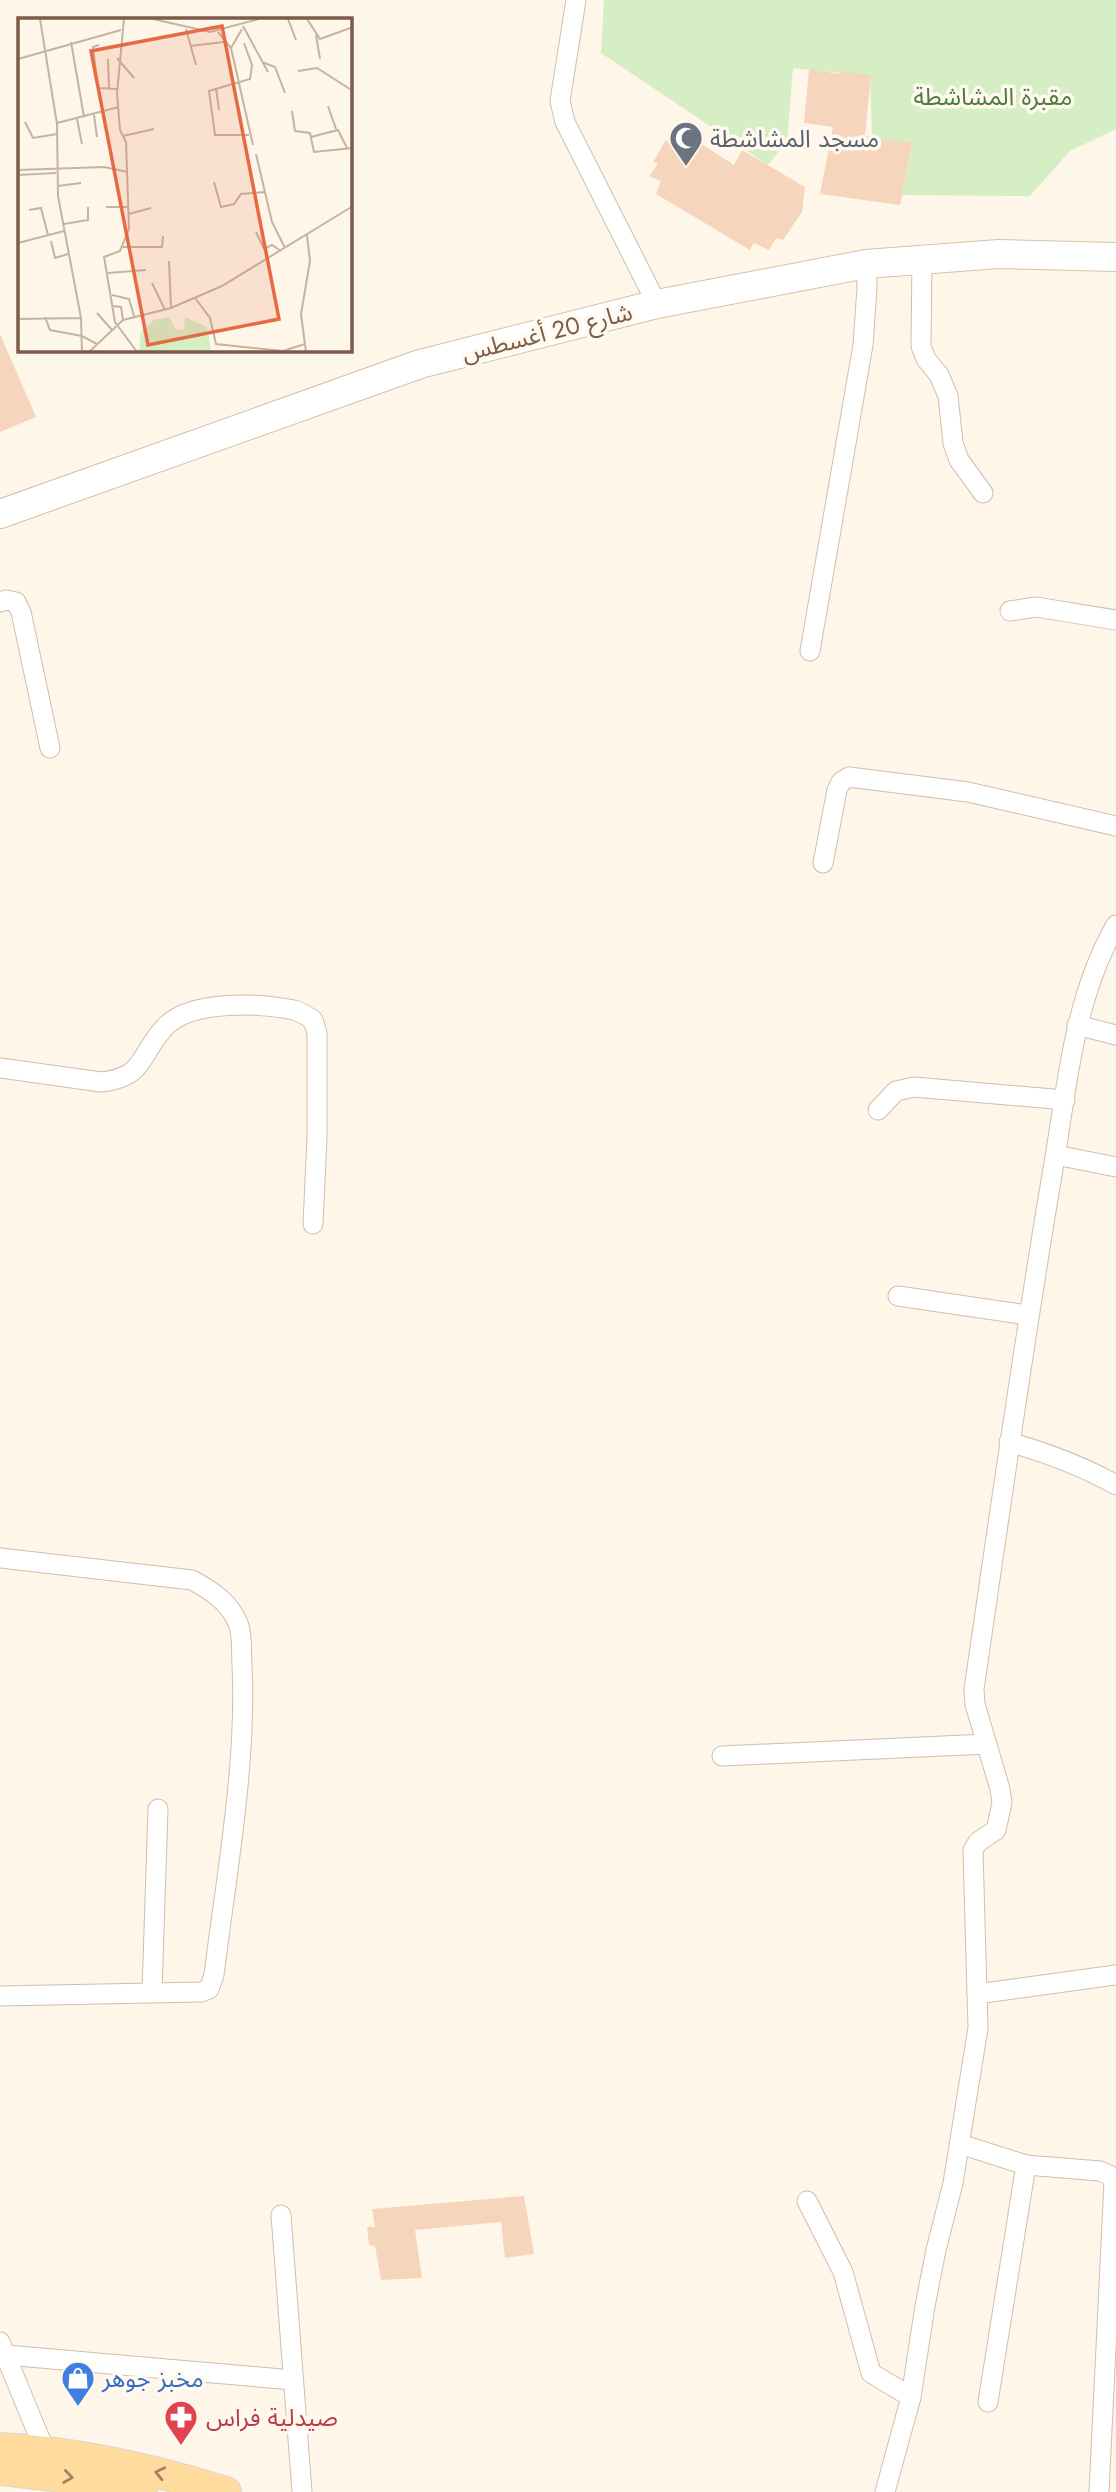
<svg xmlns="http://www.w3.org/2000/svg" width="1116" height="2492" font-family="Jost,'Noto Sans Arabic',sans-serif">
<rect width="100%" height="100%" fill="#fef6e8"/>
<polygon fill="#d5eec4" points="604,0 1116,0 1116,129 1070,151 1030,196 902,195 912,144 872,137 870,76 793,68 787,141 768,165 601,53"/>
<g fill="#f6d5bd">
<polygon points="809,69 840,74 839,71 871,75 865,136 912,143 900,205 820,194 833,127 804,123"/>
<polygon points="680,130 734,165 742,150 805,187 802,212 783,240 776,238 769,250 754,243 750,250 656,194 661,181 649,176 658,164 653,162 666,140 671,145"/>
<polygon points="0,334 36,417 0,432"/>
<polygon points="524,2196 534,2254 505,2258 501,2222 415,2230 422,2278 381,2280 375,2246 369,2245 367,2227 375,2227 372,2209"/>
</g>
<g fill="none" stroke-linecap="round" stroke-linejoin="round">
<defs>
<g id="street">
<polyline points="576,0 560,101 565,122 657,304"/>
<polyline points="922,259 921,346 926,359 939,375 948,396 953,443 959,460 983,493"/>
<polyline points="0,602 6,600 16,602 21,612 50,748"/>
<polyline points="1010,611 1036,607 1116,620"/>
<polyline points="810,651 863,345 867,288 866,264"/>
<polyline points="823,863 837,790 841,782 849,777 968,792 1116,826"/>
<polyline points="1077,1025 1116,1035"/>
<path d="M 0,1068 L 101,1082 C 148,1077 139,1052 167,1025 C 193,1000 261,1003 294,1010 C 301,1012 307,1016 313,1020 L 317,1033 L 317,1138 L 313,1224"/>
<polyline points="878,1110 896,1091 914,1087 1065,1100"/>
<polyline points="1056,1155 1116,1167"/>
<polyline points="898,1296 1028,1315"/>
<path d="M 1009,1442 C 1047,1453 1081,1465 1116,1485"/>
<path d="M 0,1558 L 192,1580 C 212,1591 229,1602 238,1623 C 243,1635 241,1652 242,1665 C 247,1764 226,1877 214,1975 L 209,1989 L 201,1992 L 0,1996"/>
<polyline points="722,1756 987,1744"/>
<polyline points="152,1992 158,1809"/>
<polyline points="977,1994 1116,1975"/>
<polyline points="960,2144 1026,2165 1100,2171 1109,2175 1114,2182 1099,2492"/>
<polyline points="807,2201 843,2272 871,2373 911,2397"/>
<polyline points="281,2215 302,2492"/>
<polyline points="0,2342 45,2451"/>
<polyline points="6,2355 293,2380"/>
<polyline points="988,2402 1026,2165"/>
<path d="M 885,2492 L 911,2397 L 925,2306 L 936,2250 L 953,2183 L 978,2028 L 973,1850 L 978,1842 L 996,1830 L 1002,1803 L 1000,1789 L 975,1704 L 974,1689 C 999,1518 1023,1346 1052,1175 C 1067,1090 1072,1002 1116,925"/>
</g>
<polyline id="secondary" points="0,514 420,364 657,304 866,264 999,254 1116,257"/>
<g id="primary">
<path d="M 0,2448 C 78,2452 152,2469 226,2492"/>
<polyline points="0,2470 105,2482 142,2492"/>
</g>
</defs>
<use href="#street" stroke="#d3bdac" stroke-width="21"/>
<use href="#secondary" stroke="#d8c0ab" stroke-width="30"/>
<use href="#primary" stroke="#ddd4d0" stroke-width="32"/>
<use href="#street" stroke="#fff" stroke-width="19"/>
<use href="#secondary" stroke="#fff" stroke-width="28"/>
<use href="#primary" stroke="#ffdc9e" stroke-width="30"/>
</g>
<defs><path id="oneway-chevron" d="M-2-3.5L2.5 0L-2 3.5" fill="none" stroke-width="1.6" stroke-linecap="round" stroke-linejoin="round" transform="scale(1.75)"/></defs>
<g stroke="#a38262">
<use href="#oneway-chevron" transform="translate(160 2473) rotate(-167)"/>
<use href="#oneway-chevron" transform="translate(68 2477) rotate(8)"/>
</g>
<defs>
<symbol id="mosque-pin" viewBox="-11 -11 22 30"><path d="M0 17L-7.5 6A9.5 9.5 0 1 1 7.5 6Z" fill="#6b7280" stroke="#fff9f0"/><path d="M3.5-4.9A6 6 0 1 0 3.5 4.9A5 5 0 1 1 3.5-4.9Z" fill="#fff"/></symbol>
<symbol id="shop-pin" viewBox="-11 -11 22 30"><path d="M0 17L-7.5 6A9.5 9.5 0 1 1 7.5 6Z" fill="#3f7fe0" stroke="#fff9f0"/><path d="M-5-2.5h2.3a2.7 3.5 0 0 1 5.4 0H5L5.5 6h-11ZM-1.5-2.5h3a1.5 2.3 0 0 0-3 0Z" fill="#fff"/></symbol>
<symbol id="pharmacy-pin" viewBox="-11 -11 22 30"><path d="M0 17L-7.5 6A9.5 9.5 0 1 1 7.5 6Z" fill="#e0444e" stroke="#fff9f0"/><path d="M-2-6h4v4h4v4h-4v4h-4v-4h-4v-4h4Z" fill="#fff"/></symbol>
</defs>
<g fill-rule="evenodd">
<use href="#mosque-pin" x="667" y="119" width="38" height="52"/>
<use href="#shop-pin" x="59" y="2359" width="38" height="52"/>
<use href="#pharmacy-pin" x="162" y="2398" width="38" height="52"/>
</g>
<g text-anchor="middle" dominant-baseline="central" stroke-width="7" stroke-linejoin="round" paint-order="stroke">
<g font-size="24" fill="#4e7c3c" stroke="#fff9f0">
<text x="993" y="96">مقبرة المشاشطة</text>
</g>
<g font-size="24" fill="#5b616d" stroke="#fff9f0" text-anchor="start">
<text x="710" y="138">مسجد المشاشطة</text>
</g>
<g font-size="24" fill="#7c5b49" stroke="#fff9f0">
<text transform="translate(547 332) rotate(-14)">شارع 20 أغسطس</text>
</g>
<g font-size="24" fill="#366cbe" stroke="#fff9f0" text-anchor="start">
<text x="102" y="2378">مخبز جوهر</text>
</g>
<g font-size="24" fill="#be3a42" stroke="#fff9f0" text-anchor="start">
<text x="206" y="2417">صيدلية فراس</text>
</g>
</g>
<g transform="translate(18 18)">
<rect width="334" height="334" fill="#fef6e8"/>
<path d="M 151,299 L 158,312 L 166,311 L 167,299 L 189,309 L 193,334 L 121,334 L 123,314 L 136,302 Z" fill="#d5eec4"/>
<path fill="none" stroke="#c6b3a3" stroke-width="2" d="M 22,1 L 39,106 L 40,178 L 63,300 L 64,334M 106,1 L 99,75 L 102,112 L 108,124 L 111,211 L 102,233 L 86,239 L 97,304 L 119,334M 135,1 L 192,14 L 241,1M 270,1 L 278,22M 289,1 L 302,21 L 335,9M 225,8 L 250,54M 168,11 L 178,47M 200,14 L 213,30 L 235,127M 298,17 L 302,41M 53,24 L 66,99M 226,25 L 234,47 L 232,61 L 191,73 L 197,117 L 231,117M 81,27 L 75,29 L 80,70 L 99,71M 172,28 L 206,24M 213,30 L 224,11M 99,40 L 116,60M 0,41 L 103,12M 90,41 L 91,70M 244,44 L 257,49 L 267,75M 280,53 L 299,50 L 335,73M 198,70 L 201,92M 310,88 L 318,111M 274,93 L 277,113 L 292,115 L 296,134 L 335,130M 76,97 L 79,119M 59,101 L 64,126M 7,104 L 15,120 L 39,116M 39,105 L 101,89M 105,118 L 136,111M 293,119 L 320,112 L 329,130M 238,136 L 254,204 L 267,230M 0,152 L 86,149 L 110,154M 0,157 L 38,155M 196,164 L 203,189 L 216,186 L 223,176 L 247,174M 40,168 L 63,165M 88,189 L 111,189M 11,192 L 23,190 L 30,217M 111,196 L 133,190M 46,206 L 70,202 L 70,189M 238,214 L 246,231 L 254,227 L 263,233M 33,223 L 37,240 L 50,236M 0,225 L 46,213M 105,229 L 144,229 L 145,218M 151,243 L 153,290M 90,255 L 128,252M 134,265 L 147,292M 94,277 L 111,281 L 116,298M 177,280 L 192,300 L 198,326 L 265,333 L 287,326M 95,288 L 103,289 L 105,302M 79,295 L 94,312M 27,299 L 32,312 L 64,318 L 79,326M 0,301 L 63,300M 71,334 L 105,302 L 153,290 L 204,268 L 335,188M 288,334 L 283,296 L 292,243 L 289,217"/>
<path fill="#e66a44" fill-opacity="0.15" stroke="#e66a44" stroke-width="3.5" d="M 204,8 L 261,301 L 130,327 L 73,33 Z"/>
<rect width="334" height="334" fill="none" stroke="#7c5b49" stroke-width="3.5"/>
</g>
</svg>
